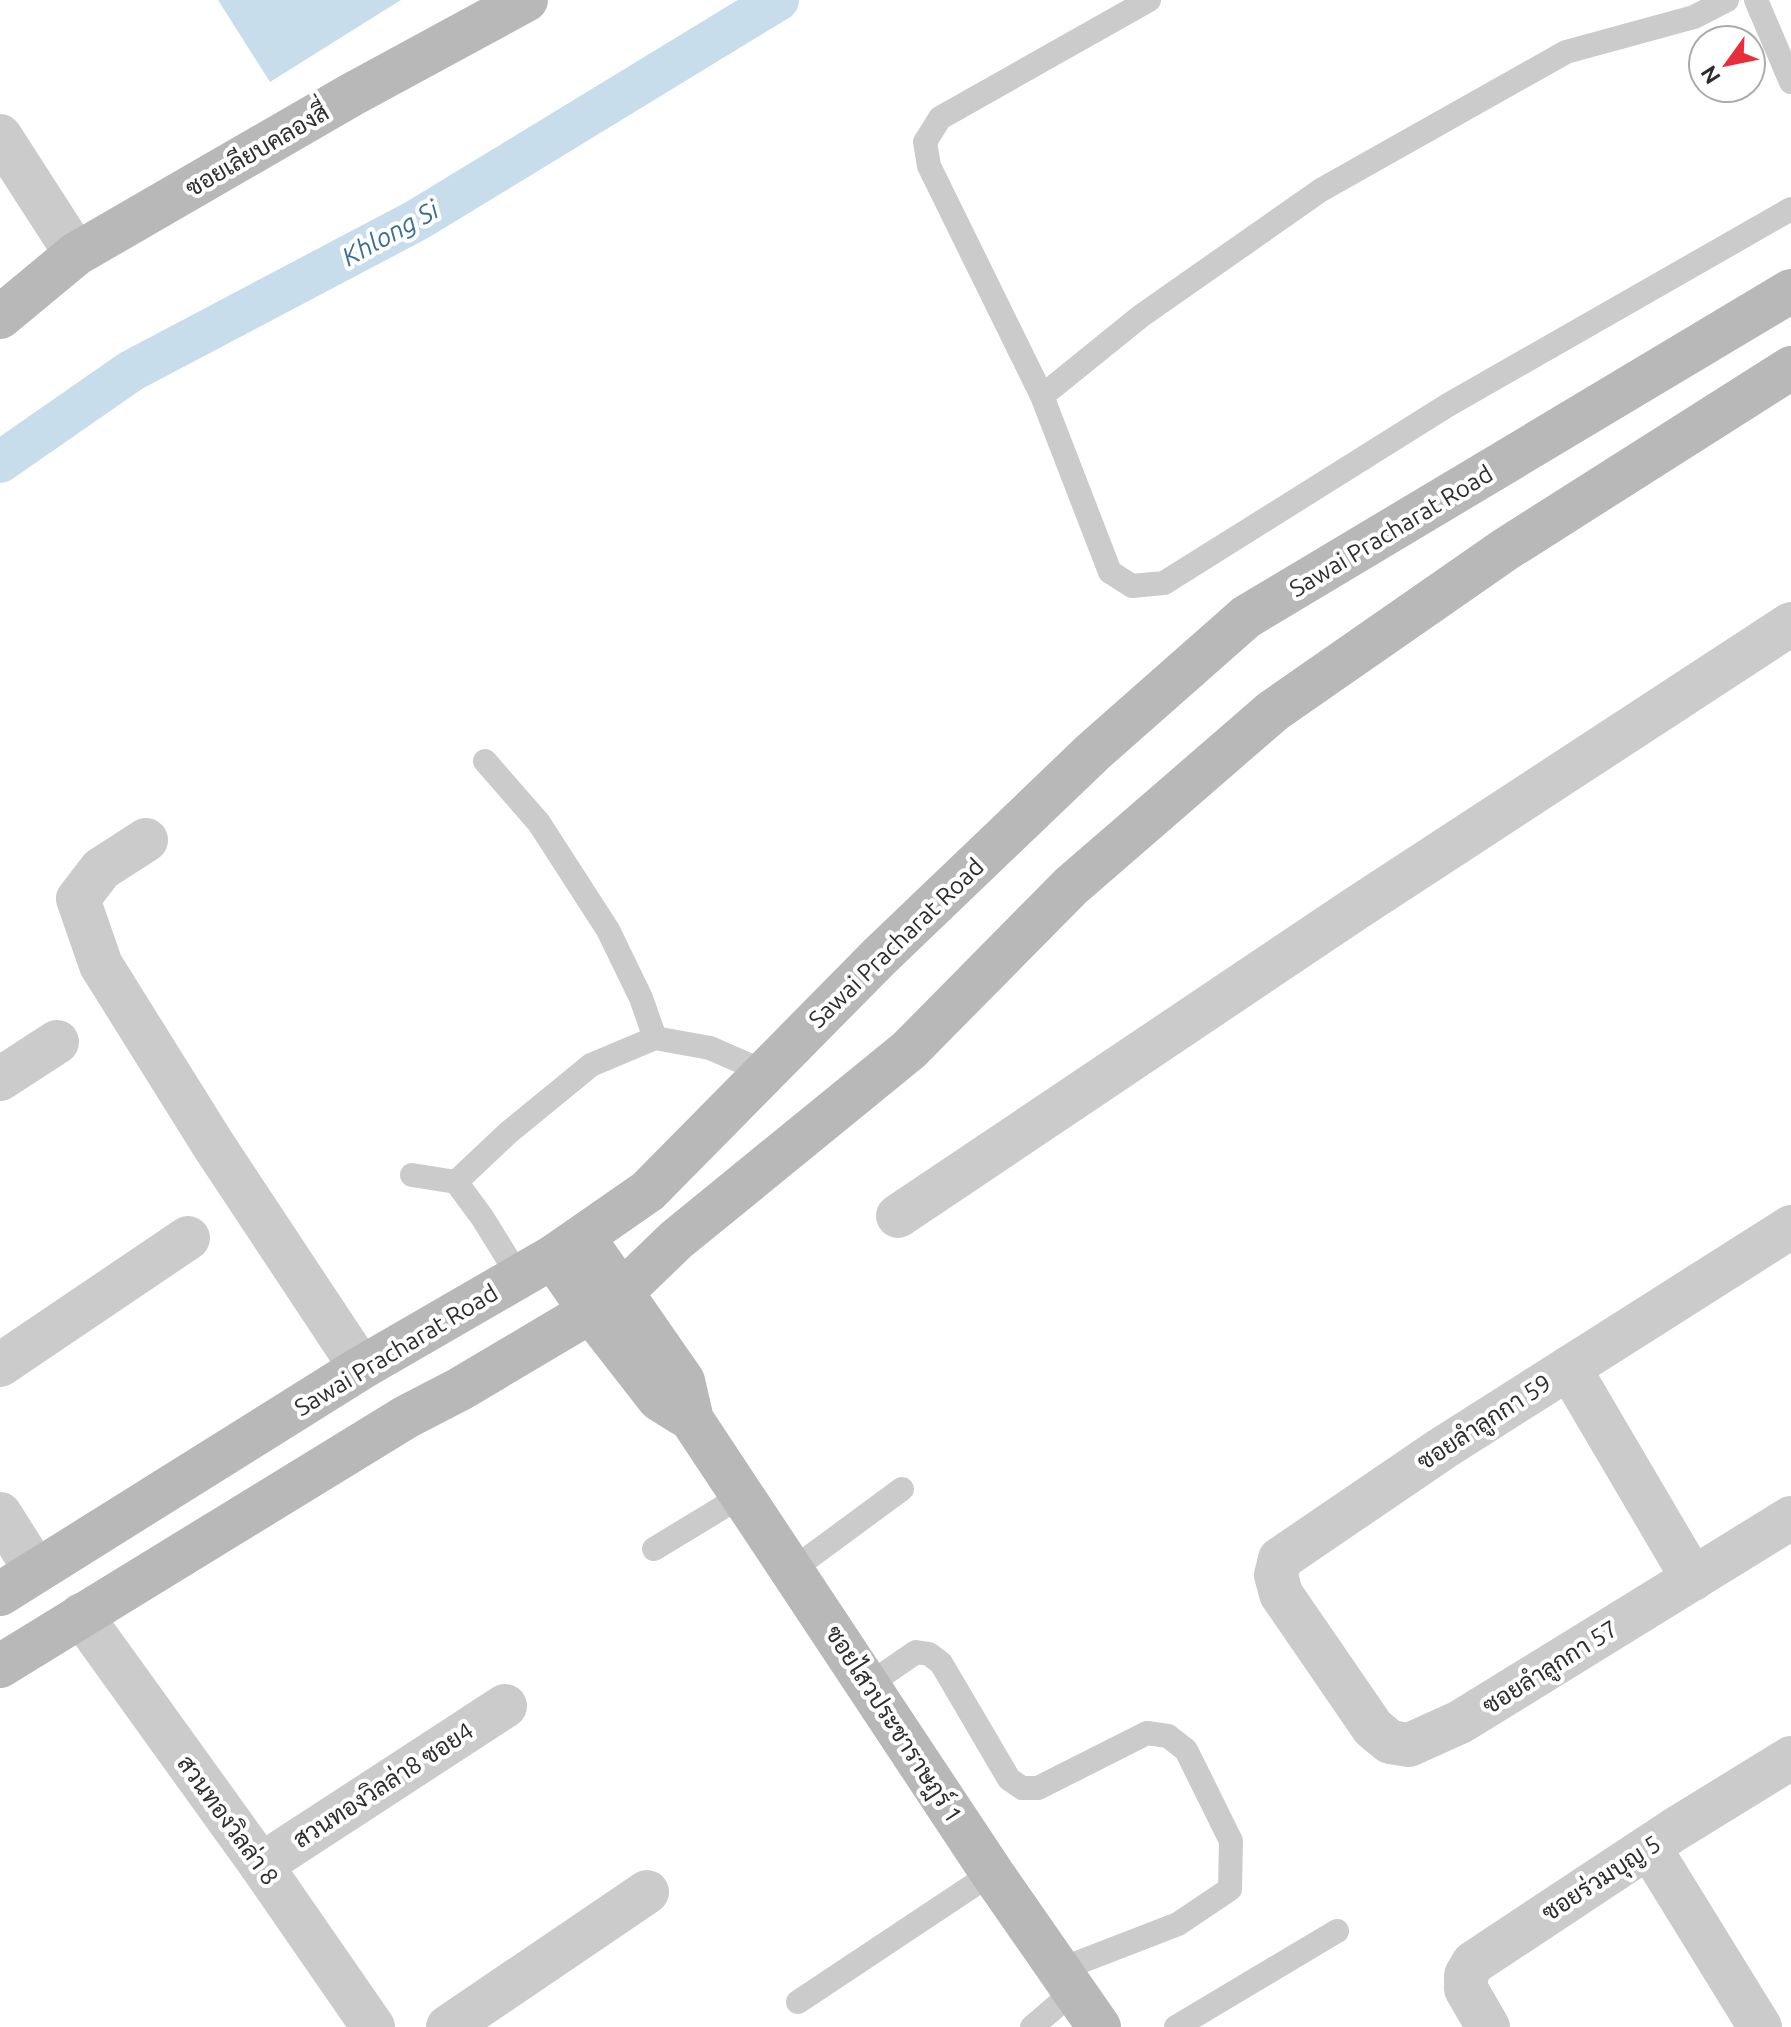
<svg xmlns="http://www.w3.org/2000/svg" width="1791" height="2027" font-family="Ubuntu,Sarabun,sans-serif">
<rect width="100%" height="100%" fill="#fff"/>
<polygon fill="#c8ddec" points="218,0 401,0 270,82"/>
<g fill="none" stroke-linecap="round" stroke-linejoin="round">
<polyline stroke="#c8ddec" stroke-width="42" points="0,462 131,371 417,220 778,0"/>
<g stroke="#cbcbcb" stroke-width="24">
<polyline points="1149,0 940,118 925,142 929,166 1042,396 1110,572 1132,586 1164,583 1448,405 1791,209"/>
<polyline points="1756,0 1791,82"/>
<polyline points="1042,396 1141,316 1321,190 1566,52 1694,17 1727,0"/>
<polyline points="485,761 539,823 608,930 641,998 655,1038"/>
<polyline points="412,1175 456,1182 482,1217 519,1277"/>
<polyline points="456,1182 508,1133 591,1065 655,1038 710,1048 765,1072"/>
<polyline points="654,1549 743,1495"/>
<polyline points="792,1570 902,1489"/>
<polyline points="868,1685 916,1652 929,1654 941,1663 1009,1779 1022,1788 1038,1788 1147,1733 1168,1736 1186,1750 1231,1841 1230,1889 1178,1924 1059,1970"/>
<polyline points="798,2002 992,1873"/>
<polyline points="1032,2027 1074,1991"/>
<polyline points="1176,2027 1337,1931"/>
</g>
<g stroke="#cbcbcb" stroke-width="44">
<polyline points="0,136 76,254"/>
<polyline points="146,840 101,869 78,899 101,965 214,1146 361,1368"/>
<polyline points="0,1079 57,1042"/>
<polyline points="898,1216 1355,909 1791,624"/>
<polyline points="1791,1227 1443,1448 1280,1559 1276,1575 1281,1594 1373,1728 1390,1742 1409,1745 1460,1722 1791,1518"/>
<polyline points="0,1365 188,1238"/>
<polyline points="1569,1368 1693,1579"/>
<polyline points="0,1514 36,1571"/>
<polyline points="81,1615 261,1865 373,2027"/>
<polyline points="1649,1847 1760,2027"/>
<polyline points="261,1865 505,1706"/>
<polyline points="448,2027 647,1892"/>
<polyline points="1488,2027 1466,1989 1466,1975 1473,1963 1674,1830 1791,1758"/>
</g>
<g stroke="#b8b8b8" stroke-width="44">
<polyline points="0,317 76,254 351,95 526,0"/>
<polyline points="583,1237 683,1381 692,1420 992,1873 1099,2027"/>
<polyline points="553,1257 591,1312 659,1399 683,1414"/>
<polyline points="0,1594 361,1368 553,1257 648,1191 879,957 1093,752 1246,617 1791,291"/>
<polyline points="0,1666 406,1417 460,1389 620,1294 676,1240 909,1050 1071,886 1273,711 1506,549 1791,368"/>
</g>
</g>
<g text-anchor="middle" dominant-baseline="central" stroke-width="8" stroke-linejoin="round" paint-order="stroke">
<g font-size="24" fill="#2e2e2e" stroke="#fff">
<text transform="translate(257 150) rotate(-30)">ซอยเลียบคลองสี่</text>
<text transform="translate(1391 531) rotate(-31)">Sawai Pracharat Road</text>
<text transform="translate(896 943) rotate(-44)">Sawai Pracharat Road</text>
<text transform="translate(396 1350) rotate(-31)">Sawai Pracharat Road</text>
<text transform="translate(1484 1422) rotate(-33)">ซอยลำลูกกา 59</text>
<text transform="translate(1550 1667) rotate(-32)">ซอยลำลูกกา 57</text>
<text transform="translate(894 1724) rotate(57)">ซอยไสวประชาราษฎร์ 1</text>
<text transform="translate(383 1785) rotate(-33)">สวนทองวิลล่า8 ซอย4</text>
<text transform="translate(228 1820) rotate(54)">สวนทองวิลล่า 8</text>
<text transform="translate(1601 1878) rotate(-33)">ซอยร่วมบุญ 5</text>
</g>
<g font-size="26" font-style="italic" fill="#3b6f91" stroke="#fff">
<text transform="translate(390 233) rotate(-29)">Khlong Si</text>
</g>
</g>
<g transform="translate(1727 64) rotate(237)"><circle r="38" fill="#ffffff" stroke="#ababab" stroke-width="2"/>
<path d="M0-6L14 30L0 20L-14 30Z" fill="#e72e39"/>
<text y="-12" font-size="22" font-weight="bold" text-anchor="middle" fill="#2e2e2e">N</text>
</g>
</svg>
